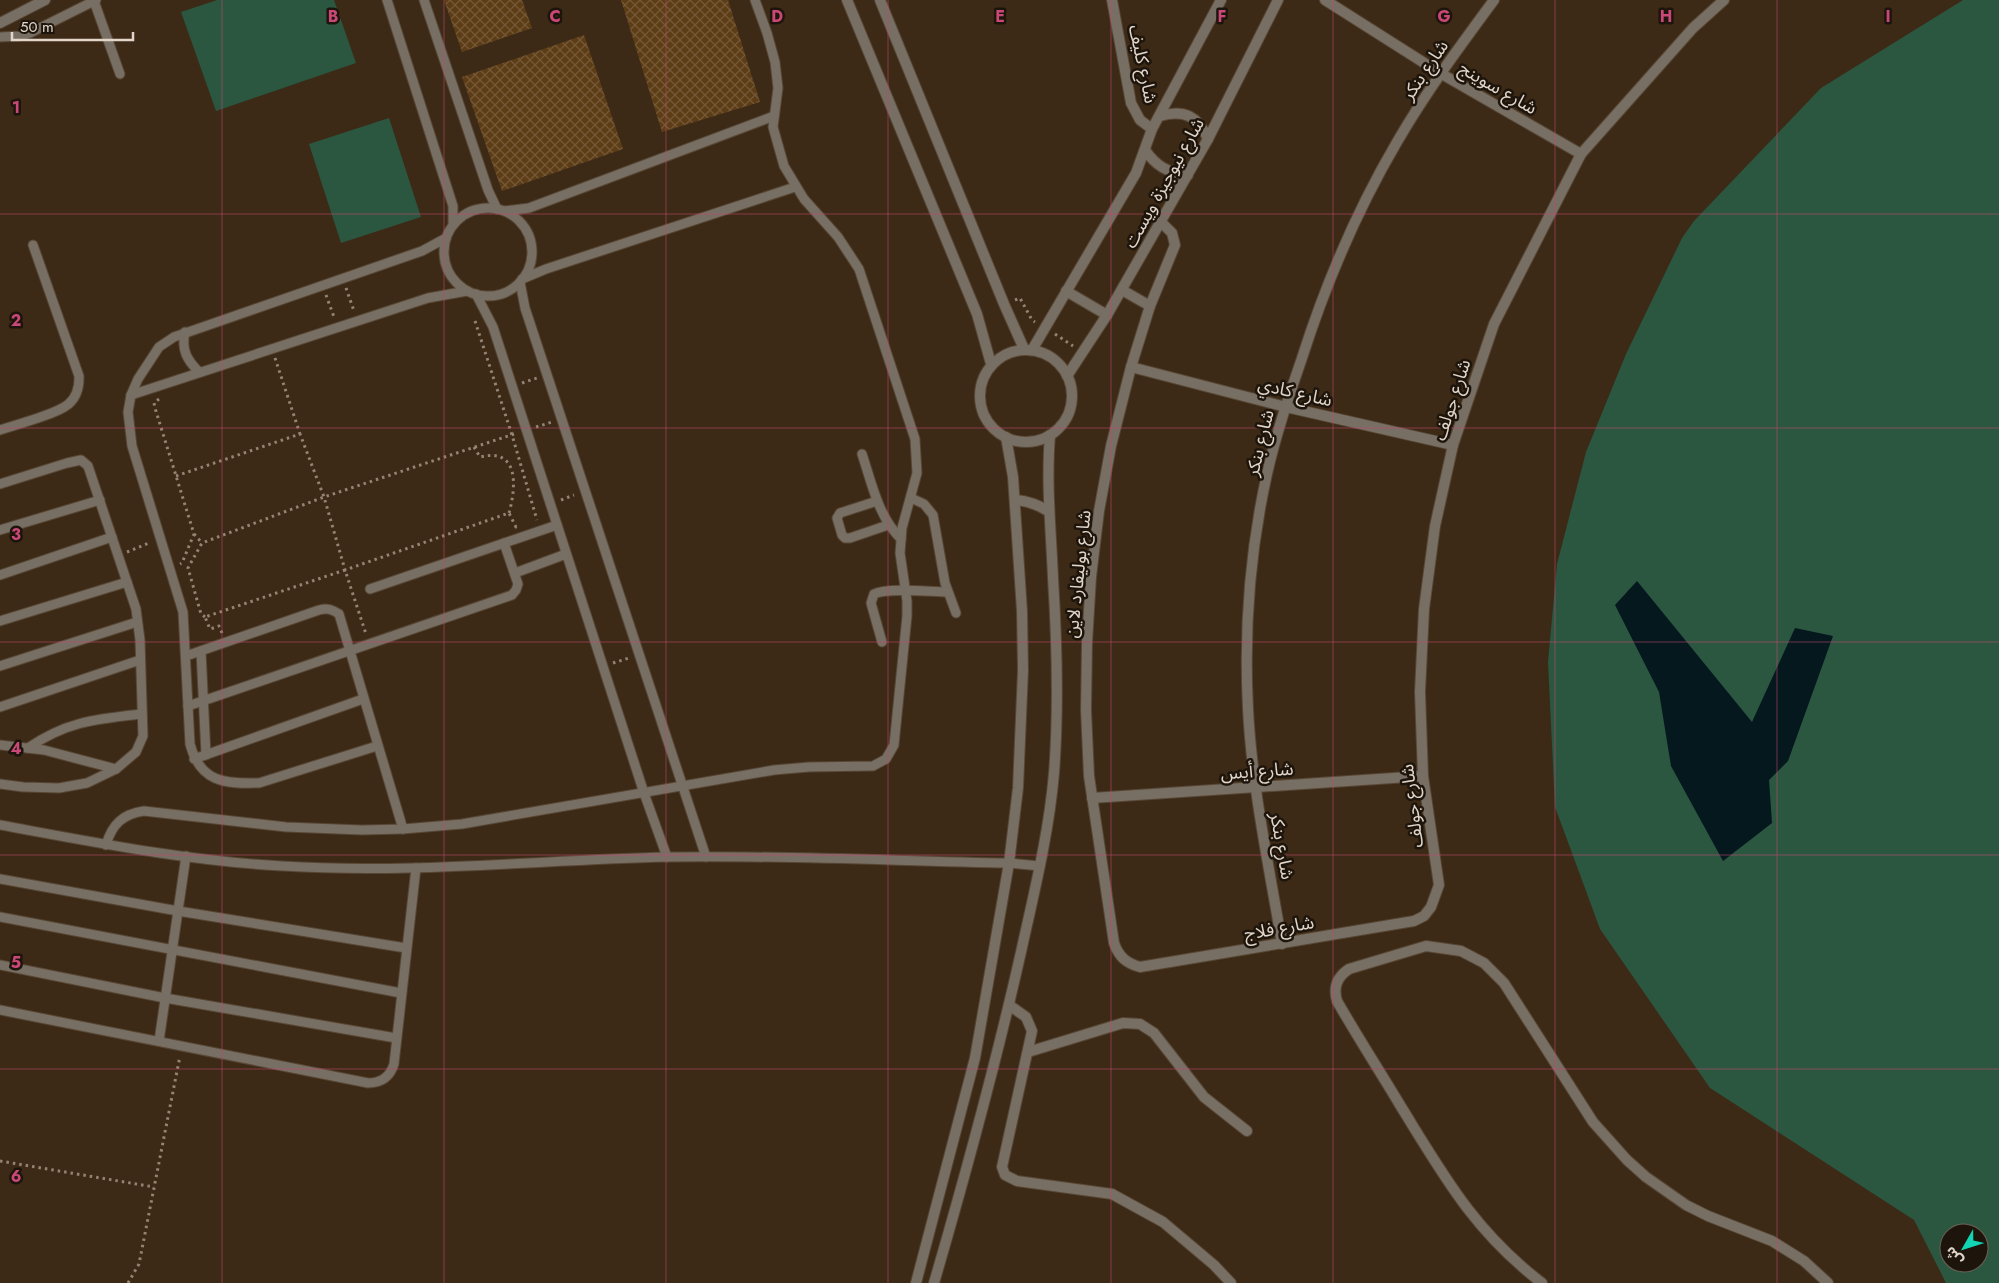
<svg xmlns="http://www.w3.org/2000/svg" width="1999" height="1283" font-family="Jost,'Noto Sans Arabic',sans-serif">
<defs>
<pattern id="building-cross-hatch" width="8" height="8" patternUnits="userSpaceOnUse" patternTransform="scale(1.25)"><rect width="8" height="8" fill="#5d3d16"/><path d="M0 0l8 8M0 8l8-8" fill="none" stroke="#745837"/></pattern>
</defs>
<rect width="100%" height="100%" fill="#3c2a16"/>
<g fill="#2b5640" fill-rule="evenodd">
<polygon points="217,0 334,0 356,63 216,111 181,12"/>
<path d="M 1963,0 L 1999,0 L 1999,1283 L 1946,1283 L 1914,1220 L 1710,1088 L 1600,929 L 1555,807 L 1548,662 L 1557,564 L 1586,452 L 1626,354 L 1682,238 L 1694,221 L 1821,88 ZM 1949,1233 L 1979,1233 L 1979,1263 L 1949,1263 Z"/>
<polygon points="389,118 421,217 341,243 309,144"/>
</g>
<polygon fill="#05181e" points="1637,581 1752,722 1795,628 1833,636 1788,761 1769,780 1772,823 1723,861 1671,766 1659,692 1615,605"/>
<g fill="url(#building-cross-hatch)">
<polygon points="444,0 522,0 532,28 462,52"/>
<polygon points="621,0 728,0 760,102 662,132"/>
<polygon points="584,35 623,149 502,191 462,77"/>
</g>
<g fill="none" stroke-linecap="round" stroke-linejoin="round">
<defs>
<g id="lane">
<polyline points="387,0 453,206 453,224"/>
<polyline points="424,0 488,190 497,209"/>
<polyline points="94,1 120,74"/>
<polyline points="0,37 20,36 30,33 96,0"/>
<circle cx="488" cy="252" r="44"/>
<polyline points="505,211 529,208 774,116"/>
<polyline points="522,279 546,269 795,187"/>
<polyline points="520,282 525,308 706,857"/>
<polyline points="476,294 493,327 644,793 667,857"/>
<path d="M 185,332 C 181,350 187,360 199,372"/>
<polyline points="131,395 428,298 467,291"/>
<path d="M 0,430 C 13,426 26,422 38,418 C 61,410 80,405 79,376 L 33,245"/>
<path d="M 862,454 C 872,484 878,516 901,539"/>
<polyline points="0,484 67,463 81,460 88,466 136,609 140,640 143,736 136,752 116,769 87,783 59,788 23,787 0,784"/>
<polyline points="911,498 924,504 933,515 945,583 956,613"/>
<polyline points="877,501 840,513 837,518 842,535 845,538 850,538 888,525"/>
<polyline points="0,530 100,500"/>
<polyline points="515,573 566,554"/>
<polyline points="0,575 112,537"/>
<polyline points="370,589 557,525"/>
<polyline points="0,621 127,582"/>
<path d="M 882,642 L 871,603 L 874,594 C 888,587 930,592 947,592"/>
<polyline points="201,651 206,755"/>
<path d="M 186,656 L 319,610 C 327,608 332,609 339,614 L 403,829"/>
<polyline points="0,666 137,622"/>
<polyline points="188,706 512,595 516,590 518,584 504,543"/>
<polyline points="0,707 140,660"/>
<polyline points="0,745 44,750 116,769"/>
<path d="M 377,746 L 259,783 C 224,784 200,782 190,744 L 183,612 L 132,446 L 128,412 L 131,395 L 138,379 L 159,347 L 174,337 L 422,251 L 446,238"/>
<path d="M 28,748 C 67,721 97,719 142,714"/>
<polyline points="194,759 363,699"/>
<path d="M 0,825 C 93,842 187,861 282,866 C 411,874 540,860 668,857 C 782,855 896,861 1009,863 L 1040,866"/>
<path d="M 106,845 C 112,824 123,814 144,811 L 286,827 L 362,830 L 403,829 L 462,824 L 774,770 L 809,767 L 873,766 L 886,759 L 894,745 L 907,616 L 907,601 L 900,553 L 902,528 L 917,473 L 915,439 L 859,269 L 838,237 L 804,199 L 784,166 L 773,127 L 778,88 L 775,62 L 767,33 L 755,0"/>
<polyline points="0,879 178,911 406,948"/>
<polyline points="0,917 401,993"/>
<polyline points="0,965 165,998 396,1038"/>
<path d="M 0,1010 L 368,1083 C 381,1083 390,1077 394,1064 L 416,868"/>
<polyline points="159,1041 186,856"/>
</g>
<g id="street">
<polyline points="847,0 977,314 991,364"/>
<polyline points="880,0 1004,304 1024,349"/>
<polyline points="1112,0 1131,103 1140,120 1152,129"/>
<polyline points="1325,0 1440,73 1581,154"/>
<polyline points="0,23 45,0"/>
<path d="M 1160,116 C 1184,109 1198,116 1208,139"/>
<path d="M 1145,150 C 1156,166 1168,173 1188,175"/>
<path d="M 1161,222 L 1172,233 L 1175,245 L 1150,306 L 1131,367 L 1111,446 L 1099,511 L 1091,577 L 1087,643 L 1086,710 L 1089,776 L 1114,943 C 1119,957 1126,963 1140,967 L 1414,921 L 1424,916 L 1431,907 L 1439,885 L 1423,776 L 1420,692 L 1424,609 L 1435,526 L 1453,445 L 1494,324 L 1581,154 L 1693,28 L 1724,0"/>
<polyline points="1122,290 1150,306"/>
<polyline points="1066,291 1107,315"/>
<circle cx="1026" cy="396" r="46"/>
<polyline points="1032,350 1136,173 1152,129 1221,0"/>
<polyline points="1131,367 1286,407 1453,445"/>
<polyline points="1067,376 1107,315 1208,139 1278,0"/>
<path d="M 1015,500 C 1028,501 1037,504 1048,511"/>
<polyline points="1092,798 1423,776"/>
<path d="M 1282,944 C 1269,866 1252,788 1248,709 C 1244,632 1250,550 1267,474 C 1276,434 1289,396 1302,358 C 1326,283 1357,210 1397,142 C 1426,92 1460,46 1494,0"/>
<polyline points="1009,1005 1026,1017 1032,1031 1002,1167 1005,1175 1017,1181 1112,1194 1163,1222 1214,1265 1231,1283"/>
<polyline points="1028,1052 1123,1023 1140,1024 1154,1033 1204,1097 1247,1131"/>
<polyline points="916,1283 975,1058 1009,863 1018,788 1023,670 1022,611 1013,477 1006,437"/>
<path d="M 934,1283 C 966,1173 996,1063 1021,952 C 1034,893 1049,833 1054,773 C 1059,708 1057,642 1053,578 C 1051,530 1046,483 1050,435"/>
<path d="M 1542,1283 C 1474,1231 1444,1176 1400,1105 C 1379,1070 1357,1036 1337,1001 C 1333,987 1337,977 1349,969 L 1426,946 L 1461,951 L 1484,963 L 1504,983 L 1593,1122 L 1627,1160 L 1646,1177 L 1686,1205 L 1708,1216 L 1772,1241 L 1804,1261 L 1828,1283"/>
</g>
</defs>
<use href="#lane" stroke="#574633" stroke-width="11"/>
<use href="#street" stroke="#574633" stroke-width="12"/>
<g stroke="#938474" stroke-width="3" stroke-dasharray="2.5 4" stroke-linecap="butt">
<polyline points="346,288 354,311"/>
<polyline points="326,295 334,317"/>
<polyline points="1015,300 1020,298 1032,320 1035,322"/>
<polyline points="475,321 512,435 537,520"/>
<polyline points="1055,334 1073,346"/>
<polyline points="275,358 300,434"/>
<polyline points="522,383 537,378"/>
<polyline points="159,399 154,403 155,408 194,534 182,563 180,564"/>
<polyline points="536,427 552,422"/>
<path d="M 474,447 L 480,457 C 520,447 516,488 509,513"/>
<polyline points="176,476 300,434 324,497 345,570 509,513 516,527 517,526"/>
<polyline points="561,500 574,495"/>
<polyline points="194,534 202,543"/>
<polyline points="127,552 149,543"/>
<polyline points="205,617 201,614 188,568 202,543 324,497 514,434"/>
<polyline points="222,633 219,626 210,629 205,617 345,570 366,634"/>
<polyline points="613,663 629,658"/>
<polyline points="0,1161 154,1187"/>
<polyline points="128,1283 139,1264 180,1056"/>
</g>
<use href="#lane" stroke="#776e64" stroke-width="9"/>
<use href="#street" stroke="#776e64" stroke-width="10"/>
</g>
<path fill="none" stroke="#ca4877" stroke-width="1" stroke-opacity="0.55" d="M 222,0 L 222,1283M 444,0 L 444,1283M 666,0 L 666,1283M 888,0 L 888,1283M 1111,0 L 1111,1283M 1333,0 L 1333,1283M 1555,0 L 1555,1283M 1777,0 L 1777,1283M 0,214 L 1999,214M 0,428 L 1999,428M 0,642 L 1999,642M 0,855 L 1999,855M 0,1069 L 1999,1069"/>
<g text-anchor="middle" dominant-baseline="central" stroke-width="5" stroke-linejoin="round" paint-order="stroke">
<g font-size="18" fill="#e2d6ca" stroke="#1d150c">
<text transform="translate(1143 64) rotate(78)">شارع كليف</text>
<text transform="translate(1425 70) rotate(-56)">شارع بنكر</text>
<text transform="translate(1498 88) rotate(30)">شارع سوينج</text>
<text transform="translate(1164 183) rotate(-61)">شارع نيوجيزة ويست</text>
<text transform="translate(1295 392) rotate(13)">شارع كادي</text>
<text transform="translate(1452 400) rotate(-72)">شارع جولف</text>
<text transform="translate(1260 443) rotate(-76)">شارع بنكر</text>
<text transform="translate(1078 574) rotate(-84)">شارع بوليفارد لاين</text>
<text transform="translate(1257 771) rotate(-4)">شارع أيس</text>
<text transform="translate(1412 806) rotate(-97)">شارع جولف</text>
<text transform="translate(1282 846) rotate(80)">شارع بنكر</text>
<text transform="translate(1279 928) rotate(-10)">شارع فلاج</text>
</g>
</g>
<g font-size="16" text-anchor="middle" font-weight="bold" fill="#ca4877" stroke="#1d150c" stroke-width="5" stroke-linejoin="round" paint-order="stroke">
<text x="333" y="22">B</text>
<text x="555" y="22">C</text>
<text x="777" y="22">D</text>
<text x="1000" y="22">E</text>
<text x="1222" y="22">F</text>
<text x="1444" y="22">G</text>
<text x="1666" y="22">H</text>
<text x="1888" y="22">I</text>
<text x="16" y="113">1</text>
<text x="16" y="326">2</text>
<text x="16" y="540">3</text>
<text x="16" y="754">4</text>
<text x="16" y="968">5</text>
<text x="16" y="1182">6</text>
</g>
<g transform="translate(1964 1248) rotate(231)"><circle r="24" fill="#1d150c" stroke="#6c6258"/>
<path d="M0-4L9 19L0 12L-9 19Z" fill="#11d5b4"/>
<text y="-8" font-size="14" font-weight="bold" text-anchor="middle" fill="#e2d6ca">ش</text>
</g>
<path d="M12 32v8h121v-8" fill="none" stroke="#e2d6ca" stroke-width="2.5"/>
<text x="20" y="32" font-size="15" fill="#e2d6ca" stroke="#1d150c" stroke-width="4" paint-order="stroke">50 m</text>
</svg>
